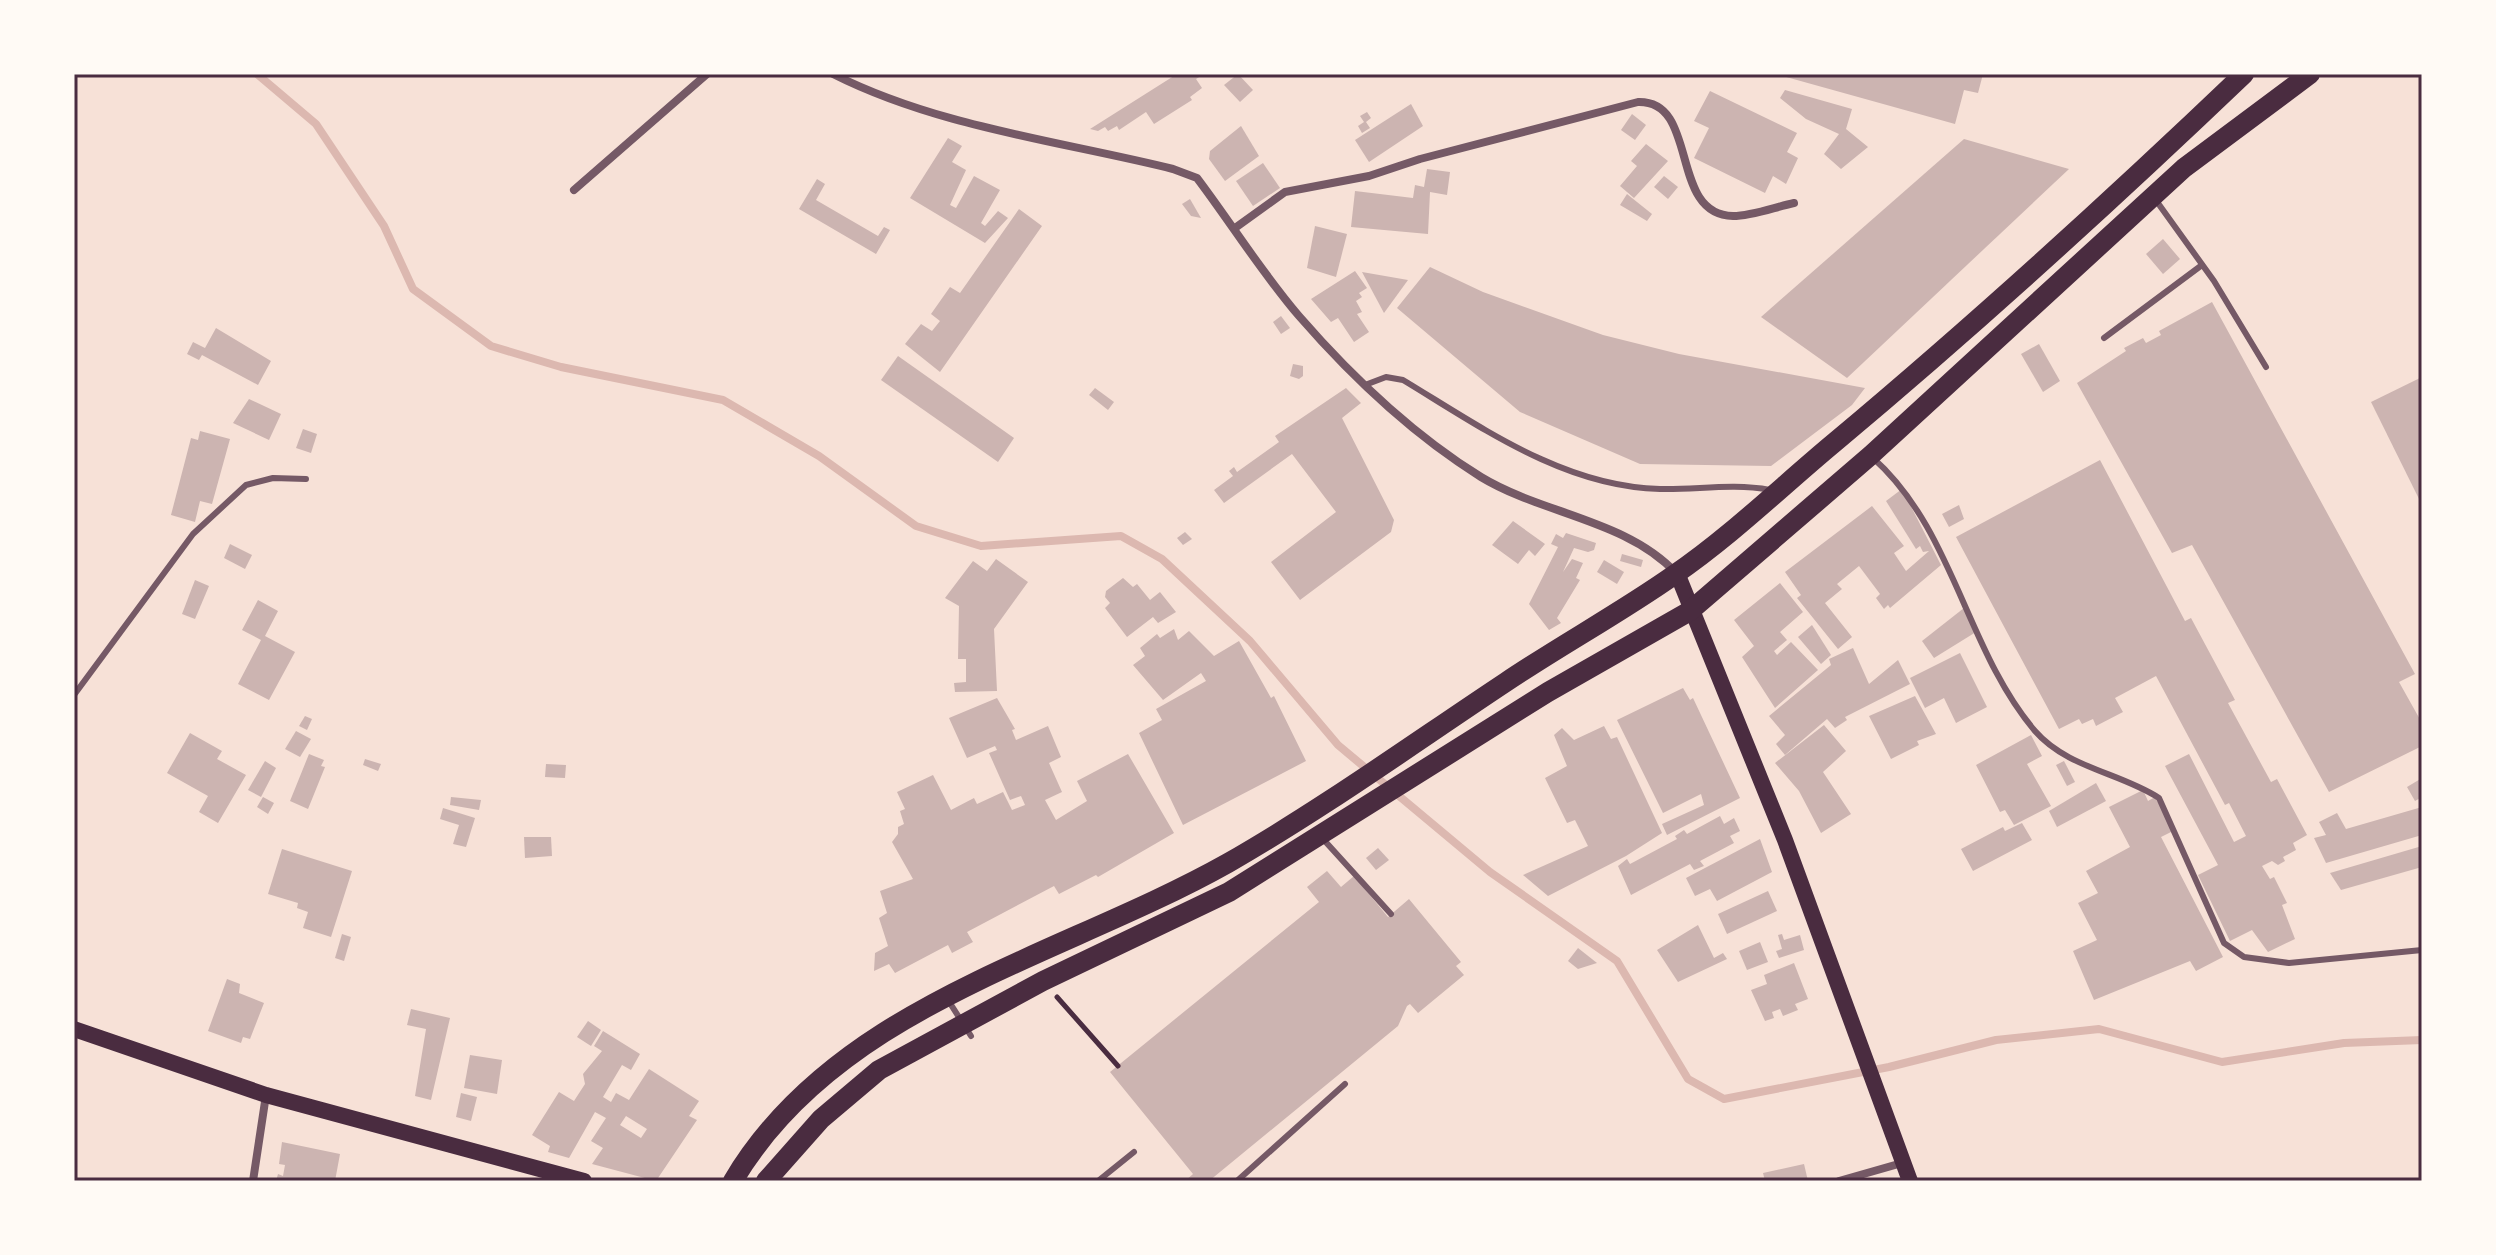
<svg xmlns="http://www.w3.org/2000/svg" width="2496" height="1255" font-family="Karla,sans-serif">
<rect width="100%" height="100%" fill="#f7e1d7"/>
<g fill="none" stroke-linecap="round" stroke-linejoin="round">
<polyline stroke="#dcb8b0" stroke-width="8" points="257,74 316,124 384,226 413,289 491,346 561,367 723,400 819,456 916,526 981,546 1121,536 1162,559 1250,641 1338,745 1490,872 1617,961 1688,1079 1724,1099 1889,1067 1996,1040 2099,1029 2222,1062 2344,1043 2422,1040"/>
</g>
<g fill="#ccb4b1" fill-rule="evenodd">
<polygon points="1177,74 1204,74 1196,79 1202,88 1190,97 1192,100 1154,124 1146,112 1119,130 1117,126 1108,131 1105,127 1098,131 1090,129"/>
<polygon points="1238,74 1253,90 1240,102 1224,85"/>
<polygon points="1983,74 1978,93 1964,90 1955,124 1779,75"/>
<polygon points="1785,90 1852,109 1846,129 1868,147 1841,169 1824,154 1839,134 1806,119 1780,98"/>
<polygon points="1710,91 1797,133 1787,152 1798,158 1786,184 1773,176 1765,193 1694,158 1709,128 1694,121"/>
<polygon points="1411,104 1423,126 1369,162 1355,140"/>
<polygon points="1367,112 1371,118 1366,122 1370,128 1362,133 1358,126 1364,122 1360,116"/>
<polygon points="1632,114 1646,125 1635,140 1621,130"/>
<polygon points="1241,126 1259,156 1225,181 1209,159 1210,151"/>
<polygon points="948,138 962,146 952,162 966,170 950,205 956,208 974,176 1000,190 981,223 985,226 998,211 1008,218 985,243 910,198"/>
<polygon points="1964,139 2069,169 1847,378 1761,317"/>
<polygon points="1646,144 1668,161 1634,198 1620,186 1637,166 1631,161"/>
<polygon points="1263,163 1280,188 1253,206 1236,181"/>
<polygon points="1427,169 1450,172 1447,195 1430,192 1428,234 1351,227 1355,191 1413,198 1415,185 1424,187"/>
<polygon points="1664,176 1678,187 1668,199 1654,187"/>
<polygon points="817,179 825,184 816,200 878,236 884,227 890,230 876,254 799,209"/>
<polygon points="1627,194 1652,214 1647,221 1620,205"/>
<polygon points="1190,199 1201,218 1191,216 1182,204"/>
<polygon points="1019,209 1042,226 940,372 905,344 921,324 932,331 940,321 931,314 950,287 960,293"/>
<polygon points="1315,226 1347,234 1336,277 1307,268"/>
<polygon points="2163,239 2180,259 2163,274 2146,254"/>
<polygon points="1430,267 1483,292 1603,335 1679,354 1865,388 1852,405 1771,466 1640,464 1520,412 1397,308"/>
<polygon points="1355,271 1367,288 1359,293 1362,297 1356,301 1362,312 1357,314 1369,332 1354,342 1338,318 1331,322 1311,299"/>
<polygon points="1362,272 1408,280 1384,313"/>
<polygon points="2212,302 2415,674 2399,682 2422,723 2422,746 2329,792 2192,545 2172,553 2077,383 2126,351 2124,348 2143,338 2146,343 2161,335 2159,331"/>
<polygon points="1281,316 1290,328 1281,334 1273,322"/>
<polygon points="216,328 271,361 258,385 202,355 199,360 187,354 193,342 205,348"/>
<polygon points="2039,344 2060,381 2043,392 2021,354"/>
<polygon points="898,356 1014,438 998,462 881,380"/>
<polygon points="1293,364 1303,366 1303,376 1299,379 1290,376"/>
<polygon points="2422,377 2422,505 2371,402"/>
<polygon points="1095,388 1114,402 1108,410 1089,395"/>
<polygon points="1346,388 1361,403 1342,418 1394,520 1391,532 1300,600 1271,562 1336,512 1292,454 1224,503 1214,490 1233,476 1229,471 1234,467 1237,472 1279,442 1275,436"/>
<polygon points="249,399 281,414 269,440 233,423"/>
<polygon points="303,429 317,434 311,453 296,448"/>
<polygon points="200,431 230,439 212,504 200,501 195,522 171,515 191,438 198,440"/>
<polygon points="2100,460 2185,621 2191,618 2235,700 2228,703 2271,782 2277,779 2307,835 2293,843 2296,850 2283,857 2285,861 2278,865 2272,861 2262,866 2270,879 2274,877 2287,903 2282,905 2295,939 2268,952 2252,930 2230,941 2198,875 2218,865 2165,766 2189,754 2234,842 2246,836 2229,803 2225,805 2156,676 2115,698 2123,712 2096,726 2093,719 2082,724 2079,719 2059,729 1956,537"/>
<polygon points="1902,489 1941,565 1890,608 1888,605 1884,609 1876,598 1880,594 1859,566 1837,584 1842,589 1825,603 1852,637 1838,649 1797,598 1801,595 1785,572 1872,506 1904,546 1894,553 1906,571 1929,551 1923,552 1920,546 1916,549 1886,501"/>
<polygon points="1959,505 1964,519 1949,527 1942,514"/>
<polygon points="1513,521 1545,544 1535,556 1529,550 1518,564 1492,545"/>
<polygon points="1185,532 1192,539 1183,545 1177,538"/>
<polygon points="1566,533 1596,543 1594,550 1588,552 1574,548 1563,572 1572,559 1583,563 1576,578 1580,580 1557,618 1561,623 1549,630 1529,604 1558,547 1551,544 1556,534 1563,538"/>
<polygon points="230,544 252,555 245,569 224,558"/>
<polygon points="1622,554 1643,560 1641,567 1620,561"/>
<polygon points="996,559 1028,582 994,629 997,691 955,692 954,683 966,682 966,659 958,659 959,606 945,598 973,561 987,571"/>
<polygon points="1604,560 1624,572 1617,584 1597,572"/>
<polygon points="1123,578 1133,587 1137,584 1150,600 1160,592 1176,612 1158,623 1153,617 1127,637 1105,608 1110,603 1105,597 1106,591"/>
<polygon points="195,580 209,586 195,619 182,614"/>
<polygon points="1780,583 1803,612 1780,632 1787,640 1774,651 1777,655 1791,642 1818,670 1775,708 1742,657 1754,646 1734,620"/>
<polygon points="258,600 278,611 265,636 295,652 269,700 238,684 261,640 242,630"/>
<polygon points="1964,608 1976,632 1934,658 1922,641"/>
<polygon points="1812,625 1831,655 1821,664 1798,637"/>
<polygon points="1174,629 1178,640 1189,631 1214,656 1239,641 1271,698 1274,696 1306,761 1183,825 1139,733 1162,720 1156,709 1206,681 1201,673 1163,700 1133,665 1145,656 1140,648 1157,634 1160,638"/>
<polygon points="1853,648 1869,684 1898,660 1910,684 1845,717 1847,720 1835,728 1827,719 1785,755 1776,744 1785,735 1769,716 1831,665 1829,659"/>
<polygon points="1960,653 1987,707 1956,723 1944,698 1925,708 1910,678"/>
<polygon points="1683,688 1690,700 1693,698 1740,798 1667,835 1662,824 1704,805 1701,794 1663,813 1617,720"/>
<polygon points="1915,696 1936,734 1917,741 1919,745 1891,759 1869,716"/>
<polygon points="997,698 1015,729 1012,730 1016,740 1048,726 1061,757 1049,763 1062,792 1045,800 1056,820 1087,801 1077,781 1128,754 1174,833 1098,877 1096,875 1059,894 1054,886 967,932 973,942 952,953 948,945 895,973 889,964 874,971 875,953 888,946 879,918 887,913 880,891 913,879 892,842 898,834 898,827 904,824 900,811 905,809 897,792 933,775 951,810 974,798 977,804 1003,792 1012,810 1025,805 1021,796 1010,800 989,753 997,750 995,746 967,758 949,718"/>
<polygon points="305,716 312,719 307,730 299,726"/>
<polygon points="1824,725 1846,751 1823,772 1851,814 1821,833 1799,791 1775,763"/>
<polygon points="1604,726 1611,739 1617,737 1662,833 1626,856 1548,896 1523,875 1588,846 1575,820 1567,823 1545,778 1567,766 1554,735 1562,728 1574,740"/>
<polygon points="296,731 311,739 300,757 285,749"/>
<polygon points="190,733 222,751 217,759 246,775 218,823 199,812 208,796 167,773"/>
<polygon points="2031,735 2042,756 2027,764 2051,806 2014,825 2005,810 2000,812 1976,765"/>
<polygon points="309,754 324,760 321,766 325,767 308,809 290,801"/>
<polygon points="365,759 381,764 378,771 363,765"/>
<polygon points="265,761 276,768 261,797 248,790"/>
<polygon points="2064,761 2075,782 2067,786 2056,765"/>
<polygon points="546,764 566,765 565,778 545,777"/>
<polygon points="2422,778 2422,797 2415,801 2407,787"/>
<polygon points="2096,783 2106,801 2057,827 2049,811"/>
<polygon points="2143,790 2148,801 2155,797 2173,831 2161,837 2223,957 2196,971 2190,961 2094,1000 2073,951 2097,940 2078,903 2098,893 2086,871 2130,847 2109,807"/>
<polygon points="263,797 274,803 268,814 257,807"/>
<polygon points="451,797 481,800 479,810 450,805"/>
<polygon points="2422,807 2422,835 2326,863 2314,838 2326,835 2319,822 2337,813 2346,829"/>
<polygon points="443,808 475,818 466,847 453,844 459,825 440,819"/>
<polygon points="1720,816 1724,824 1734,818 1740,831 1730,836 1734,843 1700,861 1704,866 1694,870 1690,864 1631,895 1618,866 1627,859 1630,864 1677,839 1675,836 1684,830 1687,834"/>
<polygon points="2022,823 2032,840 1973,871 1961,849 2003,827 2005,831"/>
<polygon points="524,837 551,837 552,856 525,858"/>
<polygon points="1760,839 1772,872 1717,901 1710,889 1695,896 1686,878"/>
<polygon points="2422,846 2422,867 2341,890 2330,873"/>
<polygon points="1378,848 1389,860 1376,870 1366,858"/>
<polygon points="282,849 352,871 331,937 303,928 308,912 297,908 298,903 268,894"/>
<polygon points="1327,871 1341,887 1354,876 1388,917 1409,899 1461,962 1456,966 1464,975 1418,1013 1410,1004 1407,1006 1398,1026 1209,1181 1185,1181 1193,1174 1110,1072 1319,902 1307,887"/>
<polygon points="1768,891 1777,911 1727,934 1718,914"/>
<polygon points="1698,925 1714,958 1723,953 1727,959 1678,982 1657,950"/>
<polygon points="342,934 351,937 344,961 335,958"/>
<polygon points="1782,934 1784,940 1800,935 1804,950 1779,958 1776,951 1782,949 1778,935"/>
<polygon points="1760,942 1768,962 1747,970 1739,951"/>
<polygon points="1578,948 1597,963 1578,969 1568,961"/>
<polygon points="1794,963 1808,999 1795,1004 1798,1010 1783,1016 1780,1009 1772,1012 1774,1018 1765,1021 1751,990 1767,984 1764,975"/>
<polygon points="227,979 240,984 239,993 264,1003 250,1039 243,1037 241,1043 208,1031"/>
<polygon points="411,1009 450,1018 431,1100 415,1096 426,1029 407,1025"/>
<polygon points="588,1021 601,1030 591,1046 577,1037"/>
<path d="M 603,1031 L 640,1054 L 631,1070 L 622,1065 L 603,1097 L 611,1102 L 616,1093 L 629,1100 L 649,1069 L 699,1101 L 689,1116 L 697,1120 L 656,1181 L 592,1164 L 603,1148 L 591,1141 L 606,1118 L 595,1112 L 569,1158 L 548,1152 L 550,1146 L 532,1135 L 559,1092 L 574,1101 L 585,1084 L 583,1074 L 602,1051 L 594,1046 ZM 626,1116 L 647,1129 L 641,1138 L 620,1125 Z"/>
<polygon points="470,1055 502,1060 497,1094 464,1088"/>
<polygon points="461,1093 477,1097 471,1121 456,1117"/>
<polygon points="282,1142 340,1154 335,1181 276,1181 278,1174 283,1176 285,1165 279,1164"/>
<polygon points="1804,1164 1808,1181 1765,1181 1763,1173"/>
</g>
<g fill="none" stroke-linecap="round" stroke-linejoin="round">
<polyline stroke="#4a2c40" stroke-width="5" points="1057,997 1118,1066"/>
<g stroke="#755966" stroke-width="6">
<polyline points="2155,199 2214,281 2266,367"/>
<polyline points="2104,338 2202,265"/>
<path d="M 1365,385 L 1386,377 L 1403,380 C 1481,427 1564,487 1660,489 C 1697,490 1732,483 1770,490"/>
<path d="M 1873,458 C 1954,530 1966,650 2035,731 C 2067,768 2121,773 2159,798 L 2224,943 L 2244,957 L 2289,963 L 2422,950"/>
<polyline points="74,695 193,534 246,485 273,478 306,479"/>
<polyline points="1323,839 1391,914"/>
<polyline points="948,1000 971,1036"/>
<polyline points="1098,1181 1134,1152"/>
<polyline points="1237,1181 1345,1084"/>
</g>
<g stroke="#755966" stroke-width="8">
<path d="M 833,74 C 938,127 1060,141 1173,169 L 1197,178 C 1231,223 1262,273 1299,316 C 1352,377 1412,434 1481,477 C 1542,514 1627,520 1676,573"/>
<polyline points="574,190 707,74"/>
<path d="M 1235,228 L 1285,192 L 1369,176 L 1420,159 L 1638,102 C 1700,100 1668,215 1733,216 C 1752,216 1775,207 1794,203"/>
<polyline points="253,1181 266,1095"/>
<polyline points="1839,1181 1902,1163"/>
</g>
<g stroke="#4a2c40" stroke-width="16">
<polyline points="1677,573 1785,840 1910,1181"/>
<polyline points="74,1029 266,1095 584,1181"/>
</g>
<g stroke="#4a2c40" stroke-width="20">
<path d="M 733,1181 C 837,1005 1061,957 1228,863 C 1324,808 1414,743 1506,682 C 1561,645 1620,613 1674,575 C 1731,536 1782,486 1835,442 C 1976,324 2111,201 2244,74"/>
<polyline points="766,1181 821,1119 879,1070 1043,981 1229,892 1548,692 1690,611 1871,455 2184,168 2310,74"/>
</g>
</g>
<rect width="2496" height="1255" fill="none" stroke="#fffaf5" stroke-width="152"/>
<rect x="76" y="76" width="2344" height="1103" fill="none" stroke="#4a2c40" stroke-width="3"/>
</svg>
